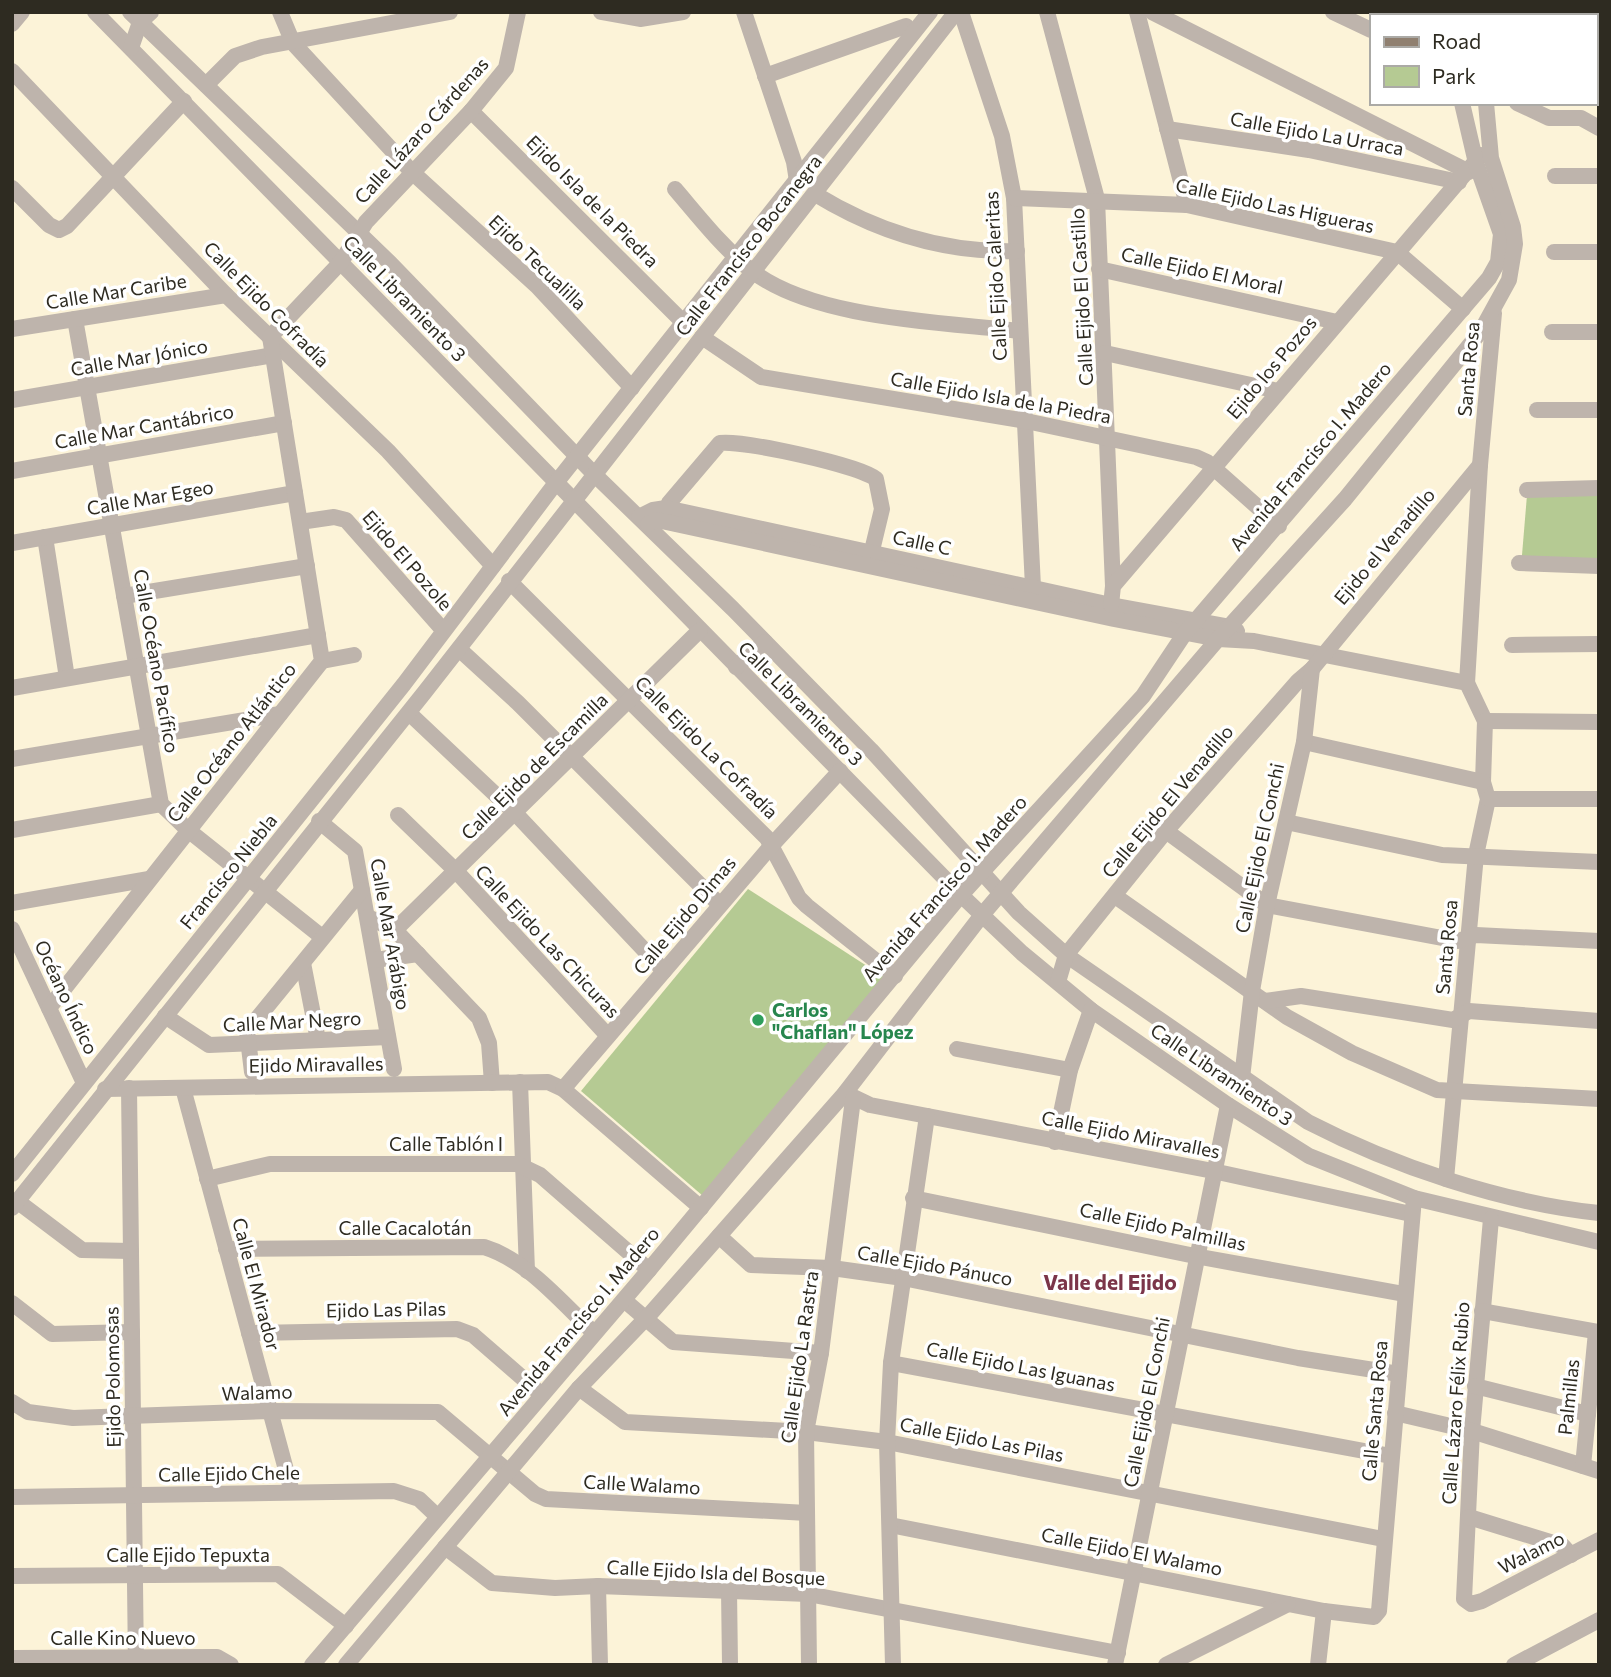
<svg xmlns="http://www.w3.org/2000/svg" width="1611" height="1677" font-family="Commissioner,sans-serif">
<rect width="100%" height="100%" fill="#fcf3d8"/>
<g fill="#b5ca93">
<polygon points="1599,494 1599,571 1521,567 1527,495"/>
<polygon points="748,889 887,979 703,1196 581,1091"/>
</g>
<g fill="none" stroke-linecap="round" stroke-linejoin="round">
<g stroke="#beb4ac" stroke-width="16">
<polyline points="95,12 961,895 1022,953 1091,1010 1228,1105 1309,1156 1414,1198 1599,1242"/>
<path d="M 130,12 L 391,264 L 595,475 L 733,609 L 871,750 L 1019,913 L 1066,955 L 1308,1122 C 1393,1166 1503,1203 1599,1213"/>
<polyline points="280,12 293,43 412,172 537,286 632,388"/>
<polyline points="601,12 640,19 683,12"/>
<polyline points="744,12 794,162 797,181"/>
<polyline points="961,12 1002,136 1014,198 1033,587"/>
<polyline points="1047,12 1097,199 1113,586"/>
<polyline points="1137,12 1187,205"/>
<polyline points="1152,12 1469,172"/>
<polyline points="1333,12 1371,30"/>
<polyline points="1385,16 1389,12"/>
<polyline points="1498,16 1500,12"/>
<polyline points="1529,16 1533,12"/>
<polyline points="12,24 22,12"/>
<polyline points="131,48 140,22 151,12"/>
<polyline points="12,71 226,295 388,451 493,566"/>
<polyline points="765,76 906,26"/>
<polyline points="206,85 235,56 262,47 450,12"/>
<polyline points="1517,103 1549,118 1581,118 1599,128"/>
<polyline points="471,111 684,323"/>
<polyline points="1167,129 1309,150 1459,182"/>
<polyline points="1555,176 1599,176"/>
<polyline points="12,188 49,225 59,230 67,226 184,101"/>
<path d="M 675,189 C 699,217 723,248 752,271 C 814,319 941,322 1019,331"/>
<path d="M 815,194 C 877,232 944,253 1017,251"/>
<polyline points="1014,198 1187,205 1397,252 1463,309"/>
<polyline points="1554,252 1599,252"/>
<polyline points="1099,269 1337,322"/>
<polyline points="75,319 161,804 188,830 322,937"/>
<polyline points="12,329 226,295"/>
<polyline points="1552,332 1599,332"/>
<polyline points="702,337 761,377 1026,421 1196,457 1207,462 1279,526"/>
<polyline points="1105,353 1278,391"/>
<polyline points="12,400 273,355"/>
<polyline points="1537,410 1599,410"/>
<polyline points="12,471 284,423"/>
<polyline points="1527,490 1599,488"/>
<path d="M 664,516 L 669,503 L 720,443 C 742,440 859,465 876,479 L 882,509 L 869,563"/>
<polyline points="639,517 653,510 666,508 1111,605 1231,627 1237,631"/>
<polyline points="300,522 334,517 346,520 443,630"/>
<polyline points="648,524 657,520 1114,619 1218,639 1254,641 1467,683 1485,721 1483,782 1488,799 1476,855 1446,1179"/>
<polyline points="45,537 67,678"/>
<polyline points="12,543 295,493"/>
<polyline points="1519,563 1599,566"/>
<polyline points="509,581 767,838 799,898 807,906 895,976"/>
<polyline points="124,596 307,566"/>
<polyline points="1111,605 1113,586 1481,155"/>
<polyline points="1512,645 1599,644"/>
<polyline points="459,649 518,703 720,905"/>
<polyline points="322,661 354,655"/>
<polyline points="736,667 765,642"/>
<polyline points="1467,683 1480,465 1494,313"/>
<polyline points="12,688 318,635"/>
<polyline points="409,713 516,814 664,971"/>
<polyline points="1485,721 1599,722"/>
<polyline points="1304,742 1483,782"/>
<polyline points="12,759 280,714"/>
<polyline points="1488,799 1599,799"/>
<polyline points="398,815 456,871 608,1036"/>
<polyline points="319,821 355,851 394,1069"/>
<polyline points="1286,822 1442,855 1599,862"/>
<polyline points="12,830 161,804"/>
<polyline points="1166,831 1267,905 1458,941 1476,935 1599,941"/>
<polyline points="1115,896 1287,1017 1352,1053 1437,1090 1599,1099"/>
<polyline points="12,903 149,879"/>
<polyline points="368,917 395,930 479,1018 489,1043 492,1083"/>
<polyline points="12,929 84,1083"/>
<polyline points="395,930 700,630"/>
<polyline points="375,960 418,954"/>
<polyline points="303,963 318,1040"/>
<polyline points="1058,982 1066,955 1166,831 1298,681 1312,669 1480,465"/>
<polyline points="1265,1001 1301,996 1453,1020 1469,1011 1599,1021"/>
<polyline points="49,1008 322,661 270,337 341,262 366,222 471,111 506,68 518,12"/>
<polyline points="165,1016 209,1045 388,1037"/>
<polyline points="957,1049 1070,1070"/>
<polyline points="252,1072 247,1031 362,890"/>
<polyline points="1242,1078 1252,991 1267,905 1304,742 1312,669"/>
<polyline points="520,1082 527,1271"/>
<polyline points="129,1088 136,1665"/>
<polyline points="183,1088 292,1492"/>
<polyline points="105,1089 548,1082 563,1089 701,1208"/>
<polyline points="563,1089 772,845 840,771"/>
<polyline points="845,1093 870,1105 1213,1171 1411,1214"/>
<polyline points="1055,1142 1070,1070 1091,1010"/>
<polyline points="12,1174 404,684 555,484 930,12"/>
<polyline points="207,1179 270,1164 517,1164 540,1175 649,1270"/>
<polyline points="913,1198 1195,1256 1404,1294"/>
<polyline points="17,1201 82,1250 131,1251"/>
<polyline points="12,1208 424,693 956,12"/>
<polyline points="1491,1219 1472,1431 1464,1599 1471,1604 1482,1601 1599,1540"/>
<polyline points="719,1236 751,1265 832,1268 903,1278 1298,1358 1399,1374"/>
<path d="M 226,1249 L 484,1247 C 527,1260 562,1303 594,1333"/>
<polyline points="624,1300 673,1342 821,1353"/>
<polyline points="12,1303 52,1334 132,1332"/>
<polyline points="1482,1311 1599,1332"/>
<polyline points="249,1333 457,1329 473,1335 542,1395"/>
<polyline points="891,1363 1391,1456"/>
<polyline points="1475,1386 1588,1414"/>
<polyline points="579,1388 625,1422 806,1432 887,1442 1383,1539"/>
<polyline points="12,1402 28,1412 73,1418 270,1411 438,1412 535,1494 546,1499 807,1513"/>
<polyline points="1395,1413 1472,1431 1599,1471"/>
<polyline points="1583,1466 1596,1332"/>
<polyline points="12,1497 394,1491 419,1499 438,1517"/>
<polyline points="1469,1517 1563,1546 1571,1555"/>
<polyline points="890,1525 1324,1611 1374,1617 1379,1611 1414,1198"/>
<polyline points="445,1547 492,1583 555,1588 598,1586 808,1594 1118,1653"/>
<polyline points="12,1576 278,1574 346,1626"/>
<polyline points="598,1586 600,1665"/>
<polyline points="729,1590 730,1665"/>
<polyline points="12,1658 217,1657 231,1665"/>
<polyline points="312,1665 649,1270 961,895 1143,696 1185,633 1489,278 1498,262 1501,234 1476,163 1462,103"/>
<polyline points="346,1665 579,1388 651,1313 845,1093 982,915 1218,639 1345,499 1481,331 1509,280 1515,244 1513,227 1491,158 1486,103"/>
<polyline points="809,1665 806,1432 821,1353 853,1099"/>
<polyline points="893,1665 887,1442 891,1363 927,1116"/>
<polyline points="1115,1665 1228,1105"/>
<polyline points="1166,1665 1288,1604"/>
<polyline points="1318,1665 1324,1611"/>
<polyline points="1514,1665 1599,1620"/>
</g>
<polyline stroke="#908070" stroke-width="19" points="1592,12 1599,19"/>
</g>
<circle fill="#2e9e5b" stroke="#fff" stroke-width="2.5" cx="758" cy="1020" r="7"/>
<g text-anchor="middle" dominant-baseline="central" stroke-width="7" stroke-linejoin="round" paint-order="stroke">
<g font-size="19" fill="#2e2b21" stroke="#fff">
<text transform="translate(421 130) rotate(-48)">Calle Lázaro Cárdenas</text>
<text transform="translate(1317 133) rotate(10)">Calle Ejido La Urraca</text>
<text transform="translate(593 201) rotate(45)">Ejido Isla de la Piedra</text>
<text transform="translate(1275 205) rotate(12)">Calle Ejido Las Higueras</text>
<text transform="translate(748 245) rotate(-52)">Calle Francisco Bocanegra</text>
<text transform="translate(538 262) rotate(44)">Ejido Tecualilla</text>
<text transform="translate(1202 270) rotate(12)">Calle Ejido El Moral</text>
<text transform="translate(995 276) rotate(-93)">Calle Ejido Caleritas</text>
<text transform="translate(116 291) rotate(-9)">Calle Mar Caribe</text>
<text transform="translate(1081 297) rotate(-93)">Calle Ejido El Castillo</text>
<text transform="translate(405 298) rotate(46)">Calle Libramiento 3</text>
<text transform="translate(267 304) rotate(45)">Calle Ejido Cofradía</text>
<text transform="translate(139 357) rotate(-10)">Calle Mar Jónico</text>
<text transform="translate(1271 367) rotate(-50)">Ejido los Pozos</text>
<text transform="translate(1468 369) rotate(-85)">Santa Rosa</text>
<text transform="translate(1001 397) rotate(10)">Calle Ejido Isla de la Piedra</text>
<text transform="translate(144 426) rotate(-10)">Calle Mar Cantábrico</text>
<text transform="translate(1310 456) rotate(-50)">Avenida Francisco I. Madero</text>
<text transform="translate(150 497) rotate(-10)">Calle Mar Egeo</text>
<text transform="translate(922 542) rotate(12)">Calle C</text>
<text transform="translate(1384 546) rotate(-50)">Ejido el Venadillo</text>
<text transform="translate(408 560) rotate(49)">Ejido El Pozole</text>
<text transform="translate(157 661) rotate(80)">Calle Océano Pacífico</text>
<text transform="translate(801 703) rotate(45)">Calle Libramiento 3</text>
<text transform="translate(231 742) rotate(-52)">Calle Océano Atlántico</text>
<text transform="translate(707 747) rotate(45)">Calle Ejido La Cofradía</text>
<text transform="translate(534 766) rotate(-45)">Calle Ejido de Escamilla</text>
<text transform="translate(1167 801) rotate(-50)">Calle Ejido El Venadillo</text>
<text transform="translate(1259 848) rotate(-78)">Calle Ejido El Conchi</text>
<text transform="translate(228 871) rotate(-51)">Francisco Niebla</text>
<text transform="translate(944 888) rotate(-49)">Avenida Francisco I. Madero</text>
<text transform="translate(684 915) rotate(-50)">Calle Ejido Dimas</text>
<text transform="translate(391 934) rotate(80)">Calle Mar Arábigo</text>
<text transform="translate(548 941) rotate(47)">Calle Ejido Las Chicuras</text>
<text transform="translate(1446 947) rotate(-85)">Santa Rosa</text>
<text transform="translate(67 997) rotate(65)">Océano Índico</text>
<text transform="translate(292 1021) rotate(-3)">Calle Mar Negro</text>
<text transform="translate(316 1064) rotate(-1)">Ejido Miravalles</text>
<text transform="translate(1222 1074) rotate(34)">Calle Libramiento 3</text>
<text transform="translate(1131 1134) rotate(11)">Calle Ejido Miravalles</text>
<text x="446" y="1143">Calle Tablón I</text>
<text transform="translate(1163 1226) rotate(12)">Calle Ejido Palmillas</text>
<text x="405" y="1227">Calle Cacalotán</text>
<text transform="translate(935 1265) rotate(10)">Calle Ejido Pánuco</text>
<text transform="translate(257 1284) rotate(75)">Calle El Mirador</text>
<text transform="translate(386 1309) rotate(-1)">Ejido Las Pilas</text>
<text transform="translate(578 1321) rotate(-50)">Avenida Francisco I. Madero</text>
<text transform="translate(799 1357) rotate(-82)">Calle Ejido La Rastra</text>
<text transform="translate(1021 1366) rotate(11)">Calle Ejido Las Iguanas</text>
<text transform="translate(112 1377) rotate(-91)">Ejido Polomosas</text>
<text transform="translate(257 1392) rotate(-2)">Walamo</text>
<text transform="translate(1568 1397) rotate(-84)">Palmillas</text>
<text transform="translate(1146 1402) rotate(-79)">Calle Ejido El Conchi</text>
<text transform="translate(1455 1403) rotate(-86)">Calle Lázaro Félix Rubio</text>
<text transform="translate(1374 1411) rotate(-85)">Calle Santa Rosa</text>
<text transform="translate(982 1439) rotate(11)">Calle Ejido Las Pilas</text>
<text transform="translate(229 1473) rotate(-1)">Calle Ejido Chele</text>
<text transform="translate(642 1484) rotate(3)">Calle Walamo</text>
<text transform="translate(1132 1551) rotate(11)">Calle Ejido El Walamo</text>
<text transform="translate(1531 1552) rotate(-27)">Walamo</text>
<text x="188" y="1554">Calle Ejido Tepuxta</text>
<text transform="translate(716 1572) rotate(3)">Calle Ejido Isla del Bosque</text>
<text x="123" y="1637">Calle Kino Nuevo</text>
</g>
<g font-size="19" font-weight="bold" fill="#27864d" stroke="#fff" text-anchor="start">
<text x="772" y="1009">Carlos<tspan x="772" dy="22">"Chaflan" López</tspan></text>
</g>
<g font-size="21" font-weight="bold" fill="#7b3549" stroke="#fff">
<text x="1110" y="1281">Valle del Ejido</text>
</g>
</g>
<rect width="1611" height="1677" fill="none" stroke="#2e2b21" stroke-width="28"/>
<rect x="1370" y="14" width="228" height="91" fill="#ffffff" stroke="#abaaa6" stroke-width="2"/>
<rect x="1384" y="37" width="35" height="10" fill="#908070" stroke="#abaaa6" stroke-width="2"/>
<text x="1432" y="49" font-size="21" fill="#2e2b21">Road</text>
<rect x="1384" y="66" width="35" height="21" fill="#b5ca93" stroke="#abaaa6" stroke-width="2"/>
<text x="1432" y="84" font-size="21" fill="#2e2b21">Park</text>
</svg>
